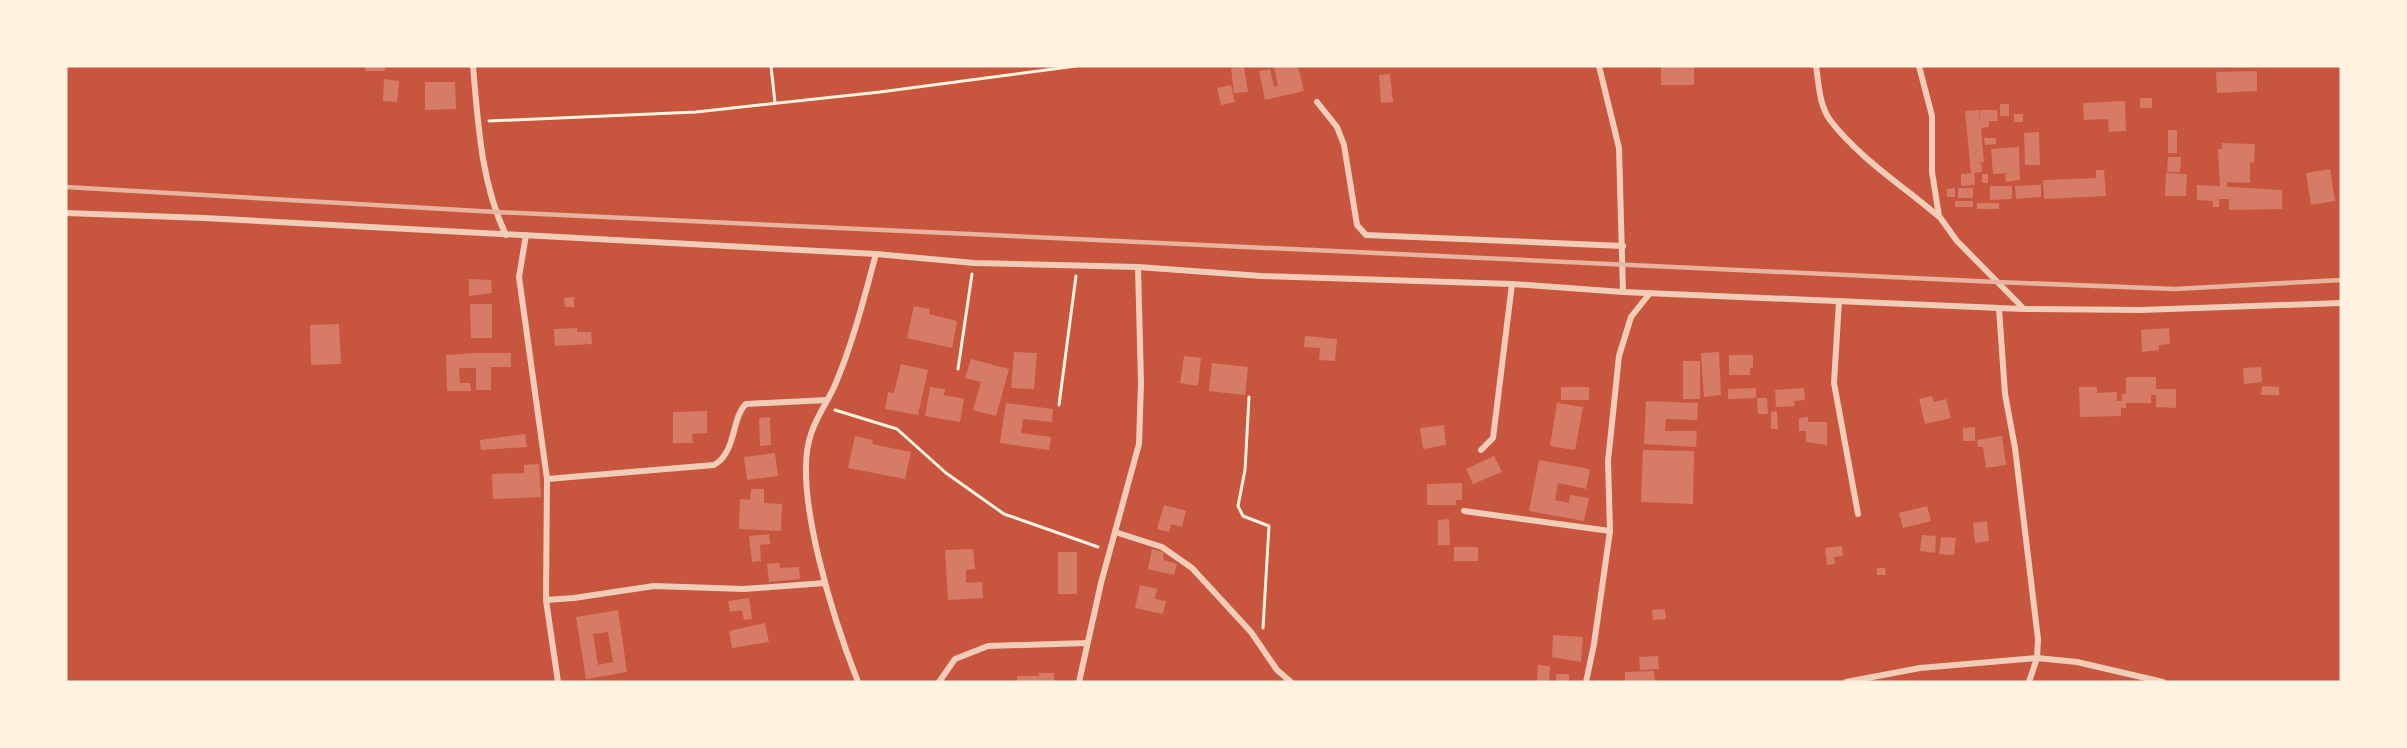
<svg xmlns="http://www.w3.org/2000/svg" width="2407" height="748" font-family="'Exo 2',sans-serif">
<rect width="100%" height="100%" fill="#c8553d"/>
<g fill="#d67c66" fill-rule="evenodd">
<rect x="365" y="66" width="20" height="5"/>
<polygon points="1298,66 1304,91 1265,100 1259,71 1270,69 1274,87 1278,86 1274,67"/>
<rect x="1661" y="66" width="33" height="19"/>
<polygon points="1244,67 1248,92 1234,93 1231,68"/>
<polygon points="2257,71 2257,91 2217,93 2216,72"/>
<polygon points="1390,74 1393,102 1381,103 1379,75"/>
<polygon points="384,79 399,81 397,102 383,101"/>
<polygon points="425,82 455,82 456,109 425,110"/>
<polygon points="1231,85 1235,102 1221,105 1217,88"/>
<rect x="2140" y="98" width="12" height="10"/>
<polygon points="2125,101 2126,131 2109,132 2108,119 2084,120 2083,103"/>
<rect x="2000" y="104" width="9" height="12"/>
<polygon points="1979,110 1980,124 1980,110 1997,110 1998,121 1989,121 1989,127 1981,128 1984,162 1974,163 1981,163 1982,172 1974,173 1975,185 1961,186 1961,174 1971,173 1965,111"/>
<rect x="2014" y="114" width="9" height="8"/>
<rect x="2168" y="130" width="9" height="23"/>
<polygon points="2039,132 2040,165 2025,165 2024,133"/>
<polygon points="1984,138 1996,138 1996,144 1985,145"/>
<polygon points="2222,143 2255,144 2254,163 2250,162 2250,183 2227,182 2227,187 2220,187 2218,149 2222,149"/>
<polygon points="2019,147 2020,180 2006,182 2005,174 2013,173 1993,174 1991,149"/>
<polygon points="2168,157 2181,157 2180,172 2167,172"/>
<polygon points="2330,169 2335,201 2311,205 2306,173"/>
<polygon points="2096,170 2104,170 2106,196 2044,199 2043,180 2096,178"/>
<polygon points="2166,173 2187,174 2186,196 2165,196"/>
<rect x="1982" y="174" width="6" height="9"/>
<polygon points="2041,185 2041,197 2016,199 2015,186"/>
<polygon points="2197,185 2282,190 2282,209 2229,210 2229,199 2219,199 2219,207 2213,207 2213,201 2197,200"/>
<polygon points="1990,186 2012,186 2012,199 1990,200"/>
<polygon points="1955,188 1955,197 1947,197 1947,189"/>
<rect x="1958" y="188" width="15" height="10"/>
<rect x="1955" y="201" width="18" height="6"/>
<rect x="1977" y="203" width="22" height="6"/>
<polygon points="469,279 491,280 492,293 469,296"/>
<polygon points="574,297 574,307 565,307 564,298"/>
<polygon points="470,304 492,304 492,338 471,338"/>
<polygon points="914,306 930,309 929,314 957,321 952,348 907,338"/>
<polygon points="339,324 341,364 311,365 310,325"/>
<polygon points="577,328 577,332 591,332 592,344 555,346 554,329"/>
<polygon points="2169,328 2170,344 2159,345 2159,350 2142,352 2141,330"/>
<polygon points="1305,336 1337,339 1335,361 1319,360 1320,348 1304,347"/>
<polygon points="1014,352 1037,353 1034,389 1011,388"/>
<polygon points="1719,352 1721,395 1704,397 1701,353"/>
<polygon points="476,353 511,353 511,367 491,367 491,390 476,390 476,368 459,368 460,383 470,383 471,391 447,391 446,355"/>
<polygon points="1729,355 1753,355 1753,368 1750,368 1750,375 1729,375"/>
<polygon points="1184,356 1201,358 1198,386 1180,383"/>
<polygon points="971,359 1009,369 996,416 973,410 981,382 965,378"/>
<rect x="1683" y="361" width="17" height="38"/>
<polygon points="1212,363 1248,367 1245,395 1209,391"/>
<polygon points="901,364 928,370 918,415 885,409 888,392 894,393"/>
<polygon points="2261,367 2262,382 2244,384 2243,368"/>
<polygon points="2126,377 2156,377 2156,389 2176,389 2176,408 2156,407 2156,395 2151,395 2151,403 2126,403 2126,408 2121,408 2121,416 2080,417 2079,387 2097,387 2097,393 2117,392 2117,401 2122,401 2122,394 2126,394"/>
<polygon points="2262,386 2279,387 2279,395 2261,395"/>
<polygon points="930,387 945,389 944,395 964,399 960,422 925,416"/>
<rect x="1561" y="387" width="28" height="13"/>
<polygon points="1756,388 1756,398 1728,399 1728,389"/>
<polygon points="1804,388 1805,400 1794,401 1795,406 1776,407 1775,390"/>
<polygon points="1932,396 1934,402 1946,399 1951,418 1925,424 1919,399"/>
<polygon points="1757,398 1767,398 1768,414 1758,414"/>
<polygon points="1646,401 1698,403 1697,420 1666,419 1665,431 1697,431 1696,447 1644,444"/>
<polygon points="1006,403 1053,409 1052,422 1023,419 1021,433 1051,437 1049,450 1000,443"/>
<polygon points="1557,403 1583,407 1575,450 1550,446"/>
<polygon points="707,411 707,433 692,434 693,443 673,443 673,412"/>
<polygon points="1777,411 1778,429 1771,429 1771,412"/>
<polygon points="770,417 771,445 760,446 759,418"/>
<polygon points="1808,417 1808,422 1827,422 1827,445 1806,442 1806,431 1799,431 1799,418"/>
<polygon points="1444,425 1446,445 1423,449 1420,428"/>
<polygon points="1975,427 1975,441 1963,441 1963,428"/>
<polygon points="525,434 527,447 481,450 480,440"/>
<polygon points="855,436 873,440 872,444 911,452 905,479 848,468"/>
<polygon points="2002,436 2006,465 1986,468 1983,447 1978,447 1977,440"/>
<polygon points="1643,450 1694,451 1693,504 1641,502"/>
<polygon points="775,453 778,476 747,480 744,457"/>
<polygon points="1494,456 1502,472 1473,484 1466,469"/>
<polygon points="1539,460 1590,469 1586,489 1558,483 1555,500 1569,503 1570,495 1589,498 1584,521 1529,511"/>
<polygon points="539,464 541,497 493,499 492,474 524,473 524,465"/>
<polygon points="1462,483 1462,500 1456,500 1456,505 1427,505 1427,484"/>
<polygon points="751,489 764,489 764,503 782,504 781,531 739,529 740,499 750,500"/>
<polygon points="1164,505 1186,511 1182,527 1171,524 1169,532 1157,529"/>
<polygon points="1927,506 1931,521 1903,528 1899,513"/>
<polygon points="1449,519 1450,545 1438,545 1438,520"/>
<polygon points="1987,521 1989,541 1975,543 1973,523"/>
<polygon points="769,534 770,544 760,545 761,561 752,562 749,536"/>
<polygon points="1922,535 1936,536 1935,553 1920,551"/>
<polygon points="1941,537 1956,538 1954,555 1939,554"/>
<polygon points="1842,546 1843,556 1834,557 1835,564 1827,565 1825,548"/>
<rect x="1454" y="547" width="24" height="14"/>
<polygon points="973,549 975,569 966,570 966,583 982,582 983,598 948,600 945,550"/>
<polygon points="1152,549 1163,552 1164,560 1177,564 1174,575 1148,569"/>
<rect x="1058" y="552" width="19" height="42"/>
<polygon points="779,563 780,568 799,567 800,579 769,582 767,564"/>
<polygon points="1877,568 1885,568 1886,575 1877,575"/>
<polygon points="1140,585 1157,589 1155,599 1166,601 1163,614 1135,608"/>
<polygon points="749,598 752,619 744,620 742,610 730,612 728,601"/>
<polygon points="1665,609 1666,619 1653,620 1652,610"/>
<path d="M 618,610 L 627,672 L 586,679 L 576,617 ZM 608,632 L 613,662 L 598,665 L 593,634 Z"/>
<polygon points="765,623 769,642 732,648 729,631"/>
<polygon points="1553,635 1583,637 1581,662 1552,657"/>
<polygon points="1658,656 1659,669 1640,670 1639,657"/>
<polygon points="1538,665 1550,666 1549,682 1537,682"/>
<polygon points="1654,671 1655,682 1625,682 1625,672"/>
<polygon points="1039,673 1054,673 1054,682 1017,682 1017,676 1039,676"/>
<rect x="1556" y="674" width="13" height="8"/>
</g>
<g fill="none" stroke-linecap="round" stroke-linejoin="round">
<g stroke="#fff3e0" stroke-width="3">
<polyline points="771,66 775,103"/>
<polyline points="489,121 696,112 880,92 1076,66"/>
<polyline points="958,369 972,274"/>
<polyline points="1249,397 1245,470 1238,506 1243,516 1269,526 1263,628"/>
<polyline points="1059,405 1076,276"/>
<polyline points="835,410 897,429 946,473 1004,514 1098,547"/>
</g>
<g stroke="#f1ccb7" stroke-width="6">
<path d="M 473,66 C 478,123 481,183 506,235"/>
<polyline points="1599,66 1619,148 1623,292"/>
<path d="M 1816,66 C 1819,84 1819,105 1830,120 C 1858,157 1903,186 1938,216"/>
<polyline points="1919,66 1932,116 1932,172 1939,216 1957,241 2023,308"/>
<polyline points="1317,102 1337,127 1344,145 1357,225 1366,235 1623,246"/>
<polyline points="66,213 204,218 876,254 974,263 1138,267 1261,276 1512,284 1623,292 2023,309 2141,310 2341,303"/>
<polyline points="526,235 519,277 547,479 546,600 558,682"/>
<polyline points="1839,301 1834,383 1858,514"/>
<polyline points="1999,308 2005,394 2015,448 2038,639 2037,658 2029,682"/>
<polyline points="1481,450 1493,438 1512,284"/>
<path d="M 547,479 L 714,465 C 737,452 731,418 746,404 L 827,400"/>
<polyline points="1464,511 1610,531"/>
<polyline points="1115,532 1162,547 1192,568 1251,632 1277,670 1291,682"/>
<polyline points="546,600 574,598 654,586 744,589 825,583"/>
<path d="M 858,682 C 836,626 791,490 811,434 C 816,417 828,401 835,385 C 853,343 864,298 876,254"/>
<polyline points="939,682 955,659 988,646 1087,643"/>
<polyline points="1079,682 1101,583 1139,444 1141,383 1138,267"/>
<polyline points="1586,682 1594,644 1610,531 1608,461 1619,356 1631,317 1650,293"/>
<polyline points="1846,682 1920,668 2037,658 2077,662 2163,682"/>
</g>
<polyline stroke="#e9b49f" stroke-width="4.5" points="66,187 496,212 1997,282 2175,289 2341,280"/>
</g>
<rect width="2407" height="748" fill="none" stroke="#fff3e0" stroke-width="135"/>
</svg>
